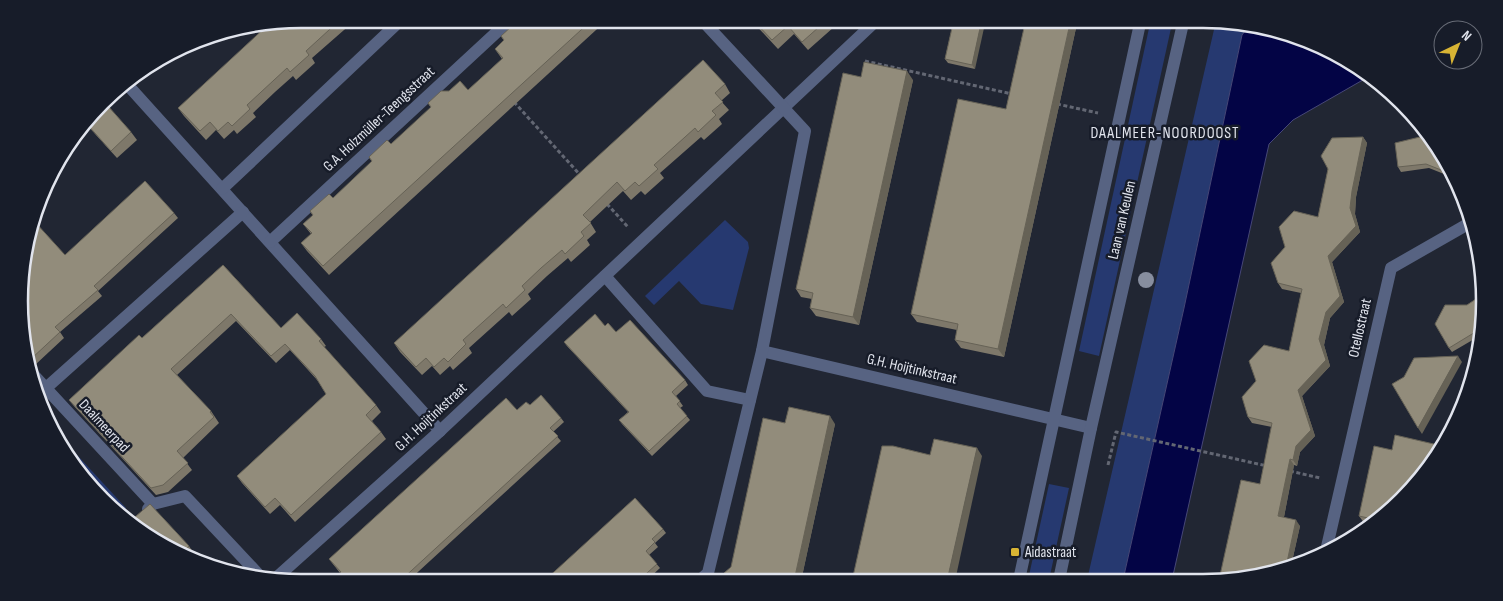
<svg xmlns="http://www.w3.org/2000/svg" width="1503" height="601" font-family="'Sofia Sans Condensed',sans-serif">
<rect width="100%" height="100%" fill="#212633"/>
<g fill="#263970">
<polygon points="1151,19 1173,19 1099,356 1079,351"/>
<polygon points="1216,21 1249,26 1242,35 1184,308 1123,580 1087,580"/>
<polygon points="725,220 748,242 749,248 733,310 701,304 679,281 654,305 645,296"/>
<polygon points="55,431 126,508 120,514 66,457"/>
<polygon points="1049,484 1069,488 1049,580 1028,580"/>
</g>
<polygon fill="#030445" stroke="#464777" points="1249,26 1293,34 1368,77 1293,120 1269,144 1172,580 1123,580 1184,308 1242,35"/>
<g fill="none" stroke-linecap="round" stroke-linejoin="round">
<g stroke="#636773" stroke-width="3" stroke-dasharray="4 2.5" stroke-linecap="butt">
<polyline points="865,61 1012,94"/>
<polyline points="514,102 582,177"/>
<polyline points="1057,104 1098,113"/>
<polyline points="607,204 628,227"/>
<polyline points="1108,465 1116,432 1267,466"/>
<polyline points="1290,471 1320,478"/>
</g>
<g stroke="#576382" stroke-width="12">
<polyline points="125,82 440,431"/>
<polyline points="222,189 402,19"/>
<polyline points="270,242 511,19"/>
<polyline points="605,276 707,391 750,400"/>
<polyline points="762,351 1091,428"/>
<polyline points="30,371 153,504"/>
<polyline points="46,388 243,212"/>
<polyline points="148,509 153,504 185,496 260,576"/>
<polyline points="1326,551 1391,268 1468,224"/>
<polyline points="276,578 440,431 878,19"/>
<polyline points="1019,580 1141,19"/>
<polyline points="1059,580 1091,428 1184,19"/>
<polyline points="699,581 708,573 762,351 805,131 701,19"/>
</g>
</g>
<circle fill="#878e9f" cx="1146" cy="280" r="8"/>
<g fill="#7e786a">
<polygon points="300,19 364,19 355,26 352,23 312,58 315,63 296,80 293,76 275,92 253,113 256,117 237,134 234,130 224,139 216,130 206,140 184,116 178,108"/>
<polygon points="528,19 608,19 329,275 307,251 301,243 311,234 303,224 313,216 310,211 333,198 372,162 369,157 391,144 431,108 428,103 449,91 468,90 502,59 495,49 504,41 501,36 523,24"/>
<polygon points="750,19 843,19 808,50 794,34 778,49"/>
<polygon points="954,19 975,69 948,63 945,59"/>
<polygon points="1026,19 1078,19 1004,357 961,348 955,340 957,330 917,322 911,314 1006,109"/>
<polygon points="861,77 913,80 859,325 816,316 810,308 812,299 801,297 796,289"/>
<polygon points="725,84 730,93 721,101 729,110 719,119 722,124 704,140 701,137 660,173 664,178 645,195 641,191 631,200 623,191 590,222 596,232 587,240 590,245 571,262 568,258 547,276 528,294 531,299 512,316 509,312 469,348 472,353 453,370 450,366 440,375 432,366 422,375 400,352 394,343"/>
<polygon points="101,105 131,132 137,140 117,158 86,124"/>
<polygon points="1424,136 1453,173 1449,176 1429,168 1401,172 1398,167"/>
<polygon points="1363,137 1367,143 1356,197 1355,214 1360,232 1332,262 1344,302 1330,318 1324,345 1330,366 1302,396 1315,436 1300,452 1297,466 1294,465 1284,517 1300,526 1291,566 1240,580 1272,427 1252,423 1248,417 1289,351 1301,293 1282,289 1278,283 1318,217 1328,169"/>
<polygon points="174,213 178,218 98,291 102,296 60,332 64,338 35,365 28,363 24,356 65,255"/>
<polygon points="223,265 281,328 321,339 326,346 324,347 376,405 381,412 372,421 381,432 386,439 295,522 280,505 270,514 242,483 237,476 326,394 318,381 290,350 276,363 236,321 177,375 211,411 219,423 183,458 192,470 168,492 156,495 74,406 69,400 142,338"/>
<polygon points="1482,295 1476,338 1452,352 1449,348 1467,305"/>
<polygon points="605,326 616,332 685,380 688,385 676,396 683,406 680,408 690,420 652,456 622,424 619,420 628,412 567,346 564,342"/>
<polygon points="530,405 561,418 564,422 553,432 561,441 407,582 333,582 340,573 329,559 517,410"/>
<polygon points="785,423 835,424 801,581 715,581 731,567"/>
<polygon points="1388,513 1368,525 1365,524 1359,516"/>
<polygon points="128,523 189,546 195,555 192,558"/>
<polygon points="663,529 666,533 655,543 658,547 649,555 660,568 646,581 543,582"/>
</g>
<g fill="#666256">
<polygon points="982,19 986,19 975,69 972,65"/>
<polygon points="1071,19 1078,19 1004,357 998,349"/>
<polygon points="907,71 913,80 859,325 853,317"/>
<polygon points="1363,137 1367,143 1356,197 1355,214 1360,232 1332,262 1344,302 1330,318 1324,345 1330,366 1302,396 1315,436 1300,452 1297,466 1293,460 1298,390 1328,256 1350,208 1352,191"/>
<polygon points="1458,356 1462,362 1422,434 1418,428"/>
<polygon points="830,416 835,424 801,581 794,581"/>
<polygon points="1438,445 1441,448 1435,459"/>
<polygon points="977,448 982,456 955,581 947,581"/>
<polygon points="1290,459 1294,465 1283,522 1278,516"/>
<polygon points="1296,520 1300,526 1291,566 1286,567"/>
</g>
<g fill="#928c7b" stroke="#666256">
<polygon points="300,19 341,19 306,51 309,55 290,72 287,68 247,105 250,109 232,126 228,122 218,131 210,122 200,131 178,108 269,24"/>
<polygon points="528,19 593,19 323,266 301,243 312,233 303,224 313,215 310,211 329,194 333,198 372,161 369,157 387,140 391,144 431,107 428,103 441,91 449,91 460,81 468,90 503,58 495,49 504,40 501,36 514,24 523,24"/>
<polygon points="752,19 828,19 802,42 788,26 772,40"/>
<polygon points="954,19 982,19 972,65 945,59"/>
<polygon points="1026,19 1071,19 998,349 955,340 958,324 911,314 958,99 1006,109"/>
<polygon points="703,60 725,84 715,93 723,102 712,111 716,115 698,132 695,128 654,165 658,169 639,186 635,182 625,191 617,182 583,215 591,223 581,232 584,236 565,254 562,250 541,268 522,286 525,290 506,308 503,304 463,340 466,344 448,362 444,358 434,367 426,358 416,367 394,343"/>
<polygon points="864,62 907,71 853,317 810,308 813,293 796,289 843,73 861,77"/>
<polygon points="101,105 105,109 108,106 131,132 111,151 86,123"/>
<polygon points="1424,136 1450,169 1446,172 1426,164 1398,167 1395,143"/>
<polygon points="1363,137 1352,191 1350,208 1356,226 1328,256 1340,296 1326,312 1319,339 1326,360 1298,390 1311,430 1296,446 1293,460 1290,459 1278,516 1296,520 1286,567 1240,580 1219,580 1241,480 1260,484 1272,423 1248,417 1242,397 1256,381 1249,361 1264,345 1289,351 1302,289 1278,283 1271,263 1285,247 1279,227 1294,211 1318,217 1328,169 1321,156 1332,138"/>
<polygon points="145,181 174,213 94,286 98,290 55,327 60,332 31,359 25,358 24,356 21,263 35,222 65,255"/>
<polygon points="223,265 281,328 297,313 321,339 319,341 376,405 366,415 381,432 291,515 275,498 265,507 237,476 326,394 315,376 285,344 271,356 231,314 171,369 211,411 210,412 214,417 177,451 188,463 163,485 151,488 69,400 139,335 142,338"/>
<polygon points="1482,295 1477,331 1449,348 1435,324 1445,305 1467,305"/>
<polygon points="595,314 605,326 608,323 616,332 630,320 685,380 672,392 680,401 677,404 687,416 649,451 619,420 629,412 564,342"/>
<polygon points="1458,356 1418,428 1392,384 1404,377 1414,358"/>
<polygon points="541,395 561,418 550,428 558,436 399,582 333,582 332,581 341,572 329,559 506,398 517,410 526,402 530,405"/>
<polygon points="789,407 830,416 794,581 763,581 739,576 744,581 715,581 731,567 763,418 785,423"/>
<polygon points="1395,435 1438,445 1435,459 1388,513 1377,520 1359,516 1374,446 1392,450"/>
<polygon points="934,439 977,448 947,581 852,581 882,446 893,446 930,455"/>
<polygon points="635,498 663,529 652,539 655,542 646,551 657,564 638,581 543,582"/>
<polygon points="150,504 189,546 183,553 128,523"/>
</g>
<rect fill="#d8b434" stroke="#171c29" stroke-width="2" x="1010" y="547" width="10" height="10" rx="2.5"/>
<g text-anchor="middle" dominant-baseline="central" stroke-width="5" stroke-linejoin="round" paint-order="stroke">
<g font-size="15" fill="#e1e4ed" stroke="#171c29">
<text transform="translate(379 119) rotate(-43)">G.A. Holzmüller-Teengsstraat</text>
<text transform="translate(1122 220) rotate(-77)">Laan van Keulen</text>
<text transform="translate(1360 328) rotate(-77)">Otellostraat</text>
<text transform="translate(912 369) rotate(13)">G.H. Hoijtinkstraat</text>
<text transform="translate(431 417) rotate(-43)">G.H. Hoijtinkstraat</text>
<text transform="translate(104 426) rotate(47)">Daalmeerpad</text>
</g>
<g font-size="15" fill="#e1e4ed" stroke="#171c29" text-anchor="start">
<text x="1025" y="552">Aidastraat</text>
</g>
<g font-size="16" letter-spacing="1" fill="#e1e4ed" stroke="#171c29">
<text x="1165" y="133">DAALMEER-NOORDOOST</text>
</g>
</g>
<path d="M0 0H1503V601H0ZM301 28H1203A273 273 0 0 1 1476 301V301A273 273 0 0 1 1203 574H301A273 273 0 0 1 28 301V301A273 273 0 0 1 301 28Z" fill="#171c29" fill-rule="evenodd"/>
<path fill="none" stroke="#e1e4ed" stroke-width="2.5" d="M301 28H1203A273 273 0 0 1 1476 301V301A273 273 0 0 1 1203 574H301A273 273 0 0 1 28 301V301A273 273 0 0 1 301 28Z"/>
<g transform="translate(1458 45) rotate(43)"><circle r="24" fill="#171c29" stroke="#686c77"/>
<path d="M0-4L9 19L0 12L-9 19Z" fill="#d8b434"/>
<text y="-8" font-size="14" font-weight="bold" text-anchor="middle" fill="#e1e4ed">N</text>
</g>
</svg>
